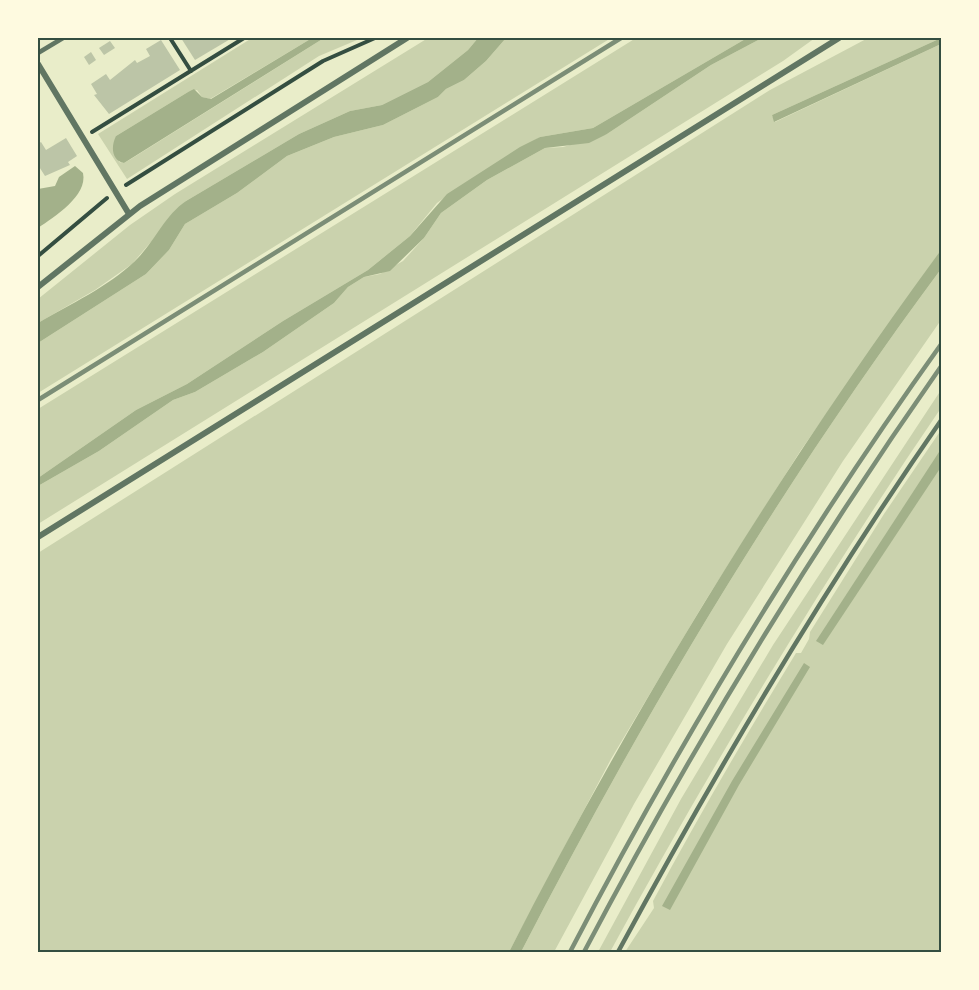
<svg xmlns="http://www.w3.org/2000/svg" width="979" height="990" font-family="Roboto,sans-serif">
<rect width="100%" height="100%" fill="#e9edc9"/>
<g fill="#cad2ad">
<polygon points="252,38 312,38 210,99 202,97 197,90 188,92 116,136 119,162 124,163 131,159 324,38 356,38 357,40 319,56 127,179 98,134"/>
<polygon points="428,38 478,38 468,50 428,82 382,105 350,111 299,134 186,201 132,264 95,290 38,323 38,299 130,225 175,194"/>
<polygon points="506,38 611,38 38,393 38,343 146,274 169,250 185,224 237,193 287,156 334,137 383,125 438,97 446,89 464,80 486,61"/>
<polygon points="636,38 747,38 593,128 540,137 462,185 437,203 410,236 368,270 283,321 187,384 136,410 38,478 38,409"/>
<polygon points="762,38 815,38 783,61 38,524 38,486 99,451 173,400 195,392 263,352 334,303 348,287 364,277 380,274 403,261 424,238 441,213 487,180 545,148 563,147 607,134 711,65"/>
<polygon points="868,38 941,38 772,115 775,122 941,44 941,250 801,450 704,603 611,759 509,952 38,952 38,553 770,90"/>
<path d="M 941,269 L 941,320 L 843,461 L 727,644 L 634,804 L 554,952 L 521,952 C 643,715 782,483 941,269 Z"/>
<path d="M 941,390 L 941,408 C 821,584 712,765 610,952 L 598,952 L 681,799 L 773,645 Z"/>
<path d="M 941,430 L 941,952 L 625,952 L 654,908 L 653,901 C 698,817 746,735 796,653 L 801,653 L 809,639 L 810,632 L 884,514 Z"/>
</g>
<g fill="#a3b18a">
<path d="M 312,38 L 324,38 L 124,163 C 111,160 111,146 116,136 L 188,92 L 194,89 L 202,97 L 211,99 Z"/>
<path d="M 478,38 L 506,38 L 486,61 L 464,80 L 446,89 L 438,97 L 383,125 L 334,137 L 287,156 L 237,193 L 185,224 L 169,250 L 146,274 L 38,343 L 38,323 C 70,304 108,287 135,261 C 154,243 164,216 186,201 L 299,134 L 350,111 L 382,105 L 428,82 L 468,50 Z"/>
<polygon points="747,38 762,38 711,65 607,134 589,143 545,148 487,180 441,213 424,238 390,271 364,277 348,287 334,303 263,352 195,392 173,400 99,451 38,486 38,478 136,410 187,384 283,321 368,270 410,236 447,194 520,147 540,137 593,128"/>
<polygon points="941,38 941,44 774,122 772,115"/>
<path d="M 75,166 L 83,173 C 88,196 54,217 38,228 L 38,189 L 55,186 L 59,177 Z"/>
<path d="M 941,250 L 941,269 C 782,483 643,715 521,952 L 509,952 C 634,707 778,472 941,250 Z"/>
<polygon points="941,449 941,467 823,645 816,641"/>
<polygon points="804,663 810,667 739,785 670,910 662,906 732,781"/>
</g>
<g fill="#bcc5a7">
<polygon points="181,38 232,38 195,60"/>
<polygon points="161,40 180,70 109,114 94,95 97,94 91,84 106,74 110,80 135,60 137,63 150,56 146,49"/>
<polygon points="110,41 115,48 104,55 99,48"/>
<polygon points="91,52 96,60 89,65 84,57"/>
<polygon points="66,138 77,156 68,162 70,165 45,176 38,165 38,144 41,142 46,150"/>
</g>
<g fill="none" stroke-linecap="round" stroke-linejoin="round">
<g stroke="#344e41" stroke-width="4">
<polyline points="170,38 191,71"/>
<polyline points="92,132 244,38"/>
<polyline points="126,185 323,61 375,38"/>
<polyline points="38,256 107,198"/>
</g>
<g stroke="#617663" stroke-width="4.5">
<polyline points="38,53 63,38"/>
<path d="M 618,952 C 717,769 823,590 942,419"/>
</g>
<g stroke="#617663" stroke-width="6">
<polyline points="38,64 129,214"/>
<polyline points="38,287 140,206 407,38"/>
<polyline points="38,537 839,38"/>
</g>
<g stroke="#7c8e77" stroke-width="4.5">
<polyline points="38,400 621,38"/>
<path d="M 570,952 C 680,741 803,537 942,343"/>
<path d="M 584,952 C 691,749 810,553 942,365"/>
</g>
</g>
<rect width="979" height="990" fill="none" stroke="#fefae0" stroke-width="78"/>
<rect x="39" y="39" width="901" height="912" fill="none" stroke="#344e41" stroke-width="2"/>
</svg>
